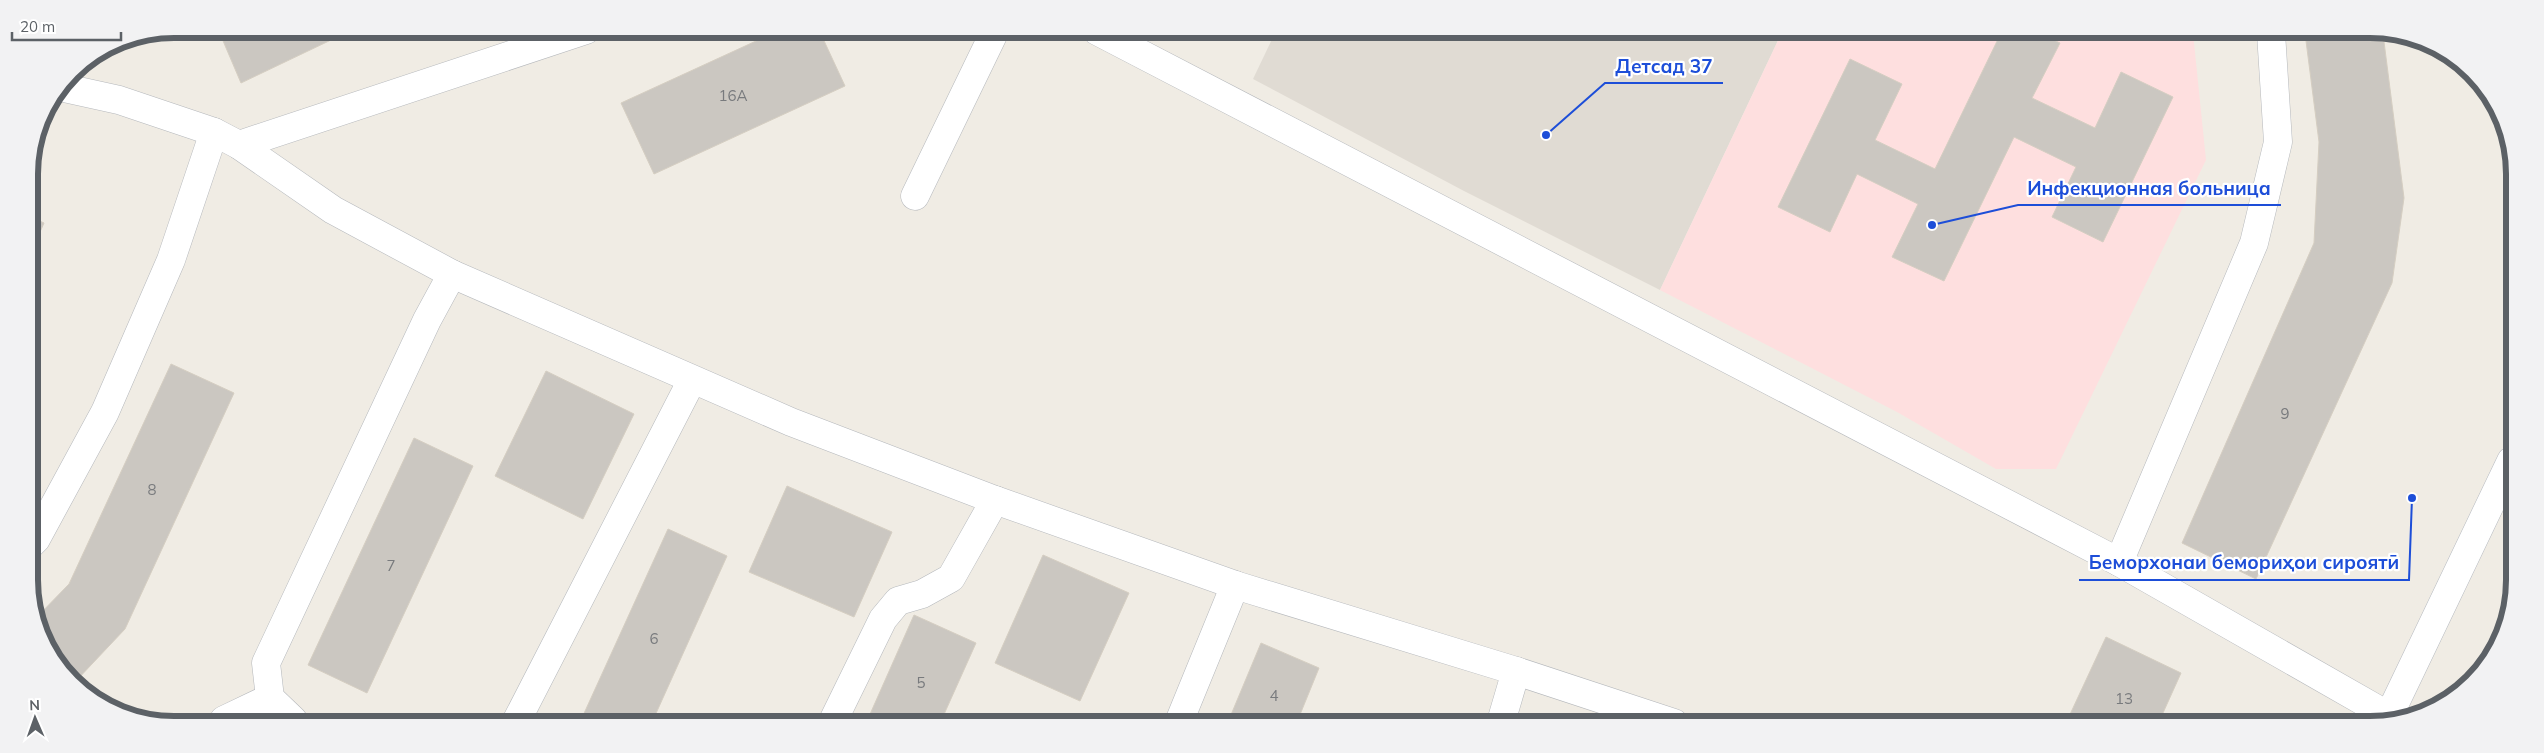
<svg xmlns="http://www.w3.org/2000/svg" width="2544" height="753" font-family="Mulish,sans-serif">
<rect width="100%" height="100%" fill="#f0ece4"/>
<polygon fill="#e0dbd3" points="1276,31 1782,32 1660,290 1464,191 1253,79"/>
<polygon fill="#fedfdf" points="1782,32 2193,33 2206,160 2056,469 1996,469 1897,412 1660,290"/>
<g fill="#cbc7c1" stroke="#d5cec2">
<polygon points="218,29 354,29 241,83"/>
<polygon points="780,30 819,30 845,86 654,174 621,103"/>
<polygon points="2001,33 2039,33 2060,43 2032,98 2095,128 2121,72 2173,97 2103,242 2052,217 2076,167 2014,137 1944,281 1892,257 1918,204 1857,174 1830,232 1778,207 1850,59 1902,84 1875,140 1935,169"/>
<polygon points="2305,33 2383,34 2404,198 2392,283 2256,579 2182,543 2314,243 2319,142"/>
<polygon points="29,216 44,223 30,254"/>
<polygon points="171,364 234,393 125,629 75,682 65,675 36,618 69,584"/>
<polygon points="546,371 634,414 583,519 495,476"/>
<polygon points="414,438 473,466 367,693 308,665"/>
<polygon points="787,486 892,532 854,617 749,572"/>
<polygon points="668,529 727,556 653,720 581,720"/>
<polygon points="1043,555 1129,593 1080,701 995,663"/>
<polygon points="914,615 976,643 941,721 867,721"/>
<polygon points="2106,637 2181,673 2158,724 2066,723"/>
<polygon points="1261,643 1319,668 1297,722 1228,722"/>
</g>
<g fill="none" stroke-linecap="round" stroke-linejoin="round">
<defs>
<g id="minor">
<polyline points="1097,31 2119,562 2389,716"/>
<polyline points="60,87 119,100 214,132 239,145 333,210 452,274 791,422 995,500 1235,585 1516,671 1674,723"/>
<polyline points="239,145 586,30"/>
<polyline points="915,196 995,31"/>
<polyline points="31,544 36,539 105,412 171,260 214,132"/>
<polyline points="2119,562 2254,243 2278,142 2271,33"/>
<polyline points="224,720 270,698"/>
<polyline points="293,720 270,698 266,663 427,320 452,274"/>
<polyline points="517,720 692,380"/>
<polyline points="833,721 883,619 898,601 922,594 951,578 995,500"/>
<polyline points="1179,722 1235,585"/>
<polyline points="1501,722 1516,671"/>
</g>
<polyline id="secondary" points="2386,722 2511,461"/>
</defs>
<use href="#minor" stroke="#b5b8bc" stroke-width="29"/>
<use href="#secondary" stroke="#b6bac0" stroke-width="29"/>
<use href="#minor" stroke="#fff" stroke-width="28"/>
<use href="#secondary" stroke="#fff" stroke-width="28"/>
</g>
<g text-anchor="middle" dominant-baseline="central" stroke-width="4.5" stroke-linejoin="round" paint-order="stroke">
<g font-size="15" fill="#787a7d">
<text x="733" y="95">16А</text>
<text x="2285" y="413">9</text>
<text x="152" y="489">8</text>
<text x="391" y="565">7</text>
<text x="654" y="638">6</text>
<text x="921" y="682">5</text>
<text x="1274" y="695">4</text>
<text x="2124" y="698">13</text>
</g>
</g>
<path d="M0 0H2544V753H0ZM174 38H2370A136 136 0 0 1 2506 174V580A136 136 0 0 1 2370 716H174A136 136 0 0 1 38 580V174A136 136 0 0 1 174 38Z" fill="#f2f2f3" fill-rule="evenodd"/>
<path fill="none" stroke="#5c6166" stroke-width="6" d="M174 38H2370A136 136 0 0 1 2506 174V580A136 136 0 0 1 2370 716H174A136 136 0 0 1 38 580V174A136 136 0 0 1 174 38Z"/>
<path fill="none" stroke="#1d4ed8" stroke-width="2" d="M1546 135L1605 83H1723M1932 225L2018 205H2281M2412 498L2409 580H2079"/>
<g fill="#1d4ed8" stroke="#fff" stroke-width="2">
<circle cx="1546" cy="135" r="5"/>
<circle cx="1932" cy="225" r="5"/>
<circle cx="2412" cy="498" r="5"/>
</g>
<g font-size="19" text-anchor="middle" font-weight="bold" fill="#1d4ed8" stroke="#fff" stroke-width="4.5" stroke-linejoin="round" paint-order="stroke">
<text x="1664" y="73">Детсад 37</text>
<text x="2149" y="195">Инфекционная больница</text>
<text x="2244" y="569">Беморхонаи бемориҳои сироятӣ</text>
</g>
<g transform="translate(35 718) rotate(358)" stroke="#ffffff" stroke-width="4" paint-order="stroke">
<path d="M0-4L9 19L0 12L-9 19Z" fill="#5c6166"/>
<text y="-8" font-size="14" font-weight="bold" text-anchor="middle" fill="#5c6166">N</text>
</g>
<path d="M12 32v8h109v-8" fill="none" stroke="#5c6166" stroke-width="2.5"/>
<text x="20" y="32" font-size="15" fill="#5c6166" stroke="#ffffff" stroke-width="4" paint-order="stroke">20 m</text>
</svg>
